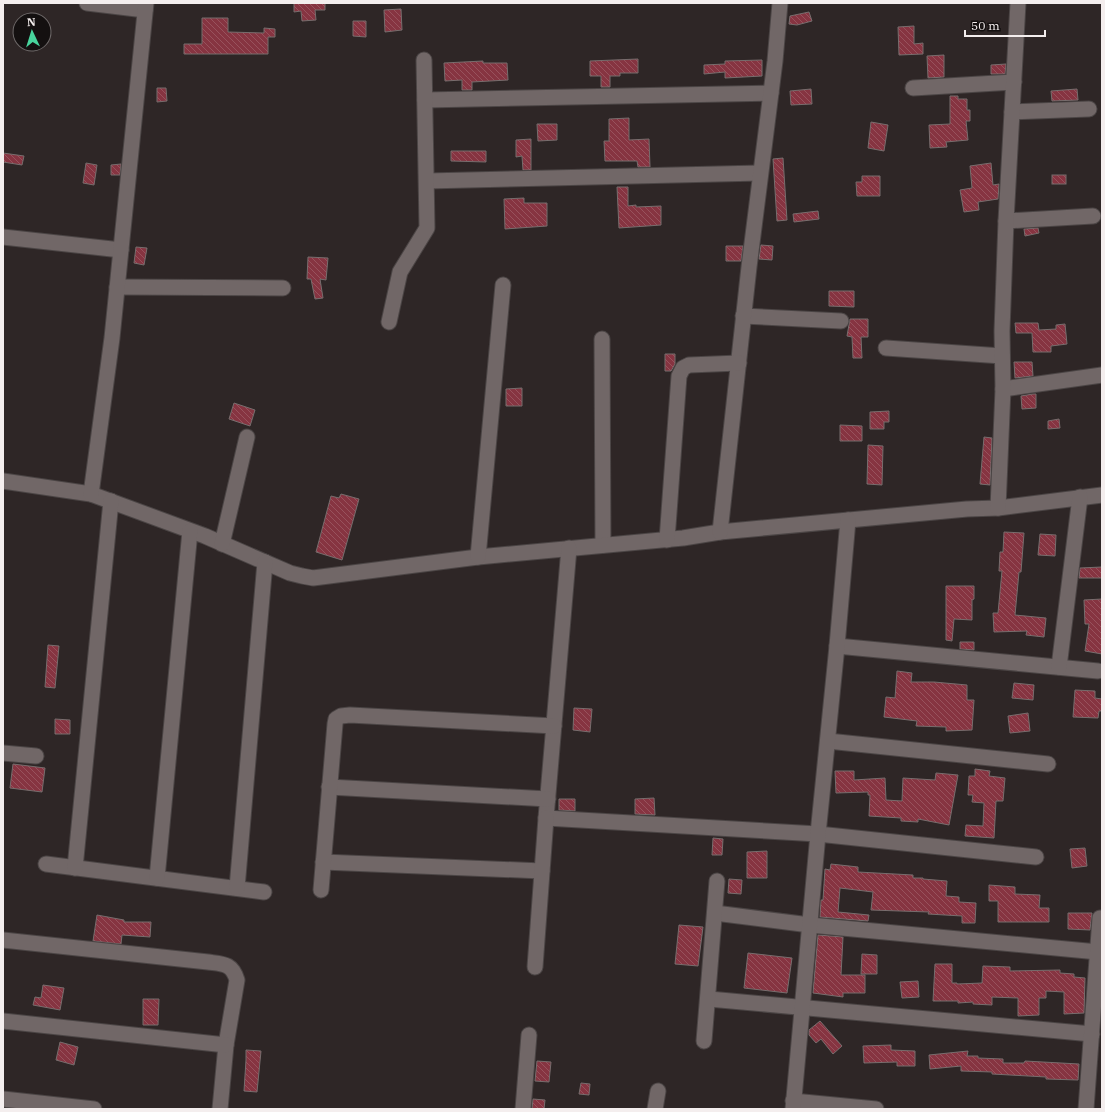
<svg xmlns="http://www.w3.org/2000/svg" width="1105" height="1112" font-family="'IBM Plex Serif',serif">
<defs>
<pattern id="building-back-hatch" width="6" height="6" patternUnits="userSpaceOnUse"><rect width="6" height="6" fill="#863441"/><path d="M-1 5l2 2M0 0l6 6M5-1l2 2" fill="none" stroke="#98525d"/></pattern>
</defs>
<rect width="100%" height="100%" fill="#2e2626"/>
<g fill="url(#building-back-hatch)" stroke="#776d6d">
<polygon points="294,3 325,3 325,10 315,10 316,20 302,21 301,11 294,12"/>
<polygon points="401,9 402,30 385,32 384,10"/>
<polygon points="809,12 812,21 797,25 789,24 790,16"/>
<polygon points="202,18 228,18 228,32 264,33 264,28 275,29 275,37 268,37 268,54 184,54 184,44 202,44"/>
<polygon points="353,21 366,21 366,37 353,36"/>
<polygon points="914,26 914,44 923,43 923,54 899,55 898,27"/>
<polygon points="944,55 944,77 928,78 927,56"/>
<polygon points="638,59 638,73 620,73 620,76 610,76 610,87 601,87 601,76 590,76 590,61"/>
<polygon points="762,60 762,76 725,78 725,72 704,74 704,65 725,64 725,61"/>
<polygon points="483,61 483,63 507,63 508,80 472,82 472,90 462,90 462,80 445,81 444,63"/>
<polygon points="1006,64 1005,74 991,74 991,65"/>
<polygon points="157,88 166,88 167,101 157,102"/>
<polygon points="811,89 812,104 791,105 790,91"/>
<polygon points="1077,89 1078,100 1052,101 1051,91"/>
<polygon points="950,96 958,96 958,99 967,99 967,110 970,110 970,121 966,121 968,140 946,142 947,147 930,148 929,125 950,124"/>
<polygon points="629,118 629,140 649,139 650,167 638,167 637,161 605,161 604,141 609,141 609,119"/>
<polygon points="871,122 888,125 884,151 868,148"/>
<polygon points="537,124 557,124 557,140 538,141"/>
<polygon points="531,139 531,170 523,170 522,156 516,157 516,140"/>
<polygon points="451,151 486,151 486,162 451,161"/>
<polygon points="3,153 24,156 22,165 3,162"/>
<polygon points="783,158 787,220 777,221 773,159"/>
<polygon points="86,163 97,165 94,185 83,183"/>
<polygon points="991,163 993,185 999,184 998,199 978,202 979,210 964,212 960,190 972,188 970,166"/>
<polygon points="121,164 120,175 111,175 111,165"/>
<rect x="1052" y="175" width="14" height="9"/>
<polygon points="862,176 880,176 880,196 857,196 856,182 862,182"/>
<polygon points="617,187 628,187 628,206 636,205 636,207 661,206 661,225 619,228"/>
<polygon points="524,198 524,203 547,203 547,226 505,229 504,199"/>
<polygon points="818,211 819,219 794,222 793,214"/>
<polygon points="1038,228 1039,233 1025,236 1024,229"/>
<polygon points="761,245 773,246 772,260 759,259"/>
<polygon points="726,246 743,246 741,261 726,261"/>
<polygon points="136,247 147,248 144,265 134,263"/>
<polygon points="308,257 328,258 326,280 320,279 323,298 315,299 311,279 307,279"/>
<polygon points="829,291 854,291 854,307 829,306"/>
<polygon points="850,319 868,319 868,337 861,337 862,358 853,358 852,337 847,336"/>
<polygon points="1015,323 1038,323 1039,330 1056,329 1056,325 1065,324 1067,344 1051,346 1051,352 1033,352 1032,333 1016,333"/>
<polygon points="665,354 675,354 675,364 671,371 665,371"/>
<polygon points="1014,362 1032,362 1033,376 1015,378"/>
<polygon points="522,388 522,406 506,406 506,389"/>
<polygon points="1033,394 1036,394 1036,408 1022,409 1021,396"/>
<polygon points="234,403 255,410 250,426 229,419"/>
<polygon points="889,411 889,422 884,422 884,429 870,429 870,412"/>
<polygon points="1059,419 1060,428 1048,429 1048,421"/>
<polygon points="840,425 862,426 862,441 840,441"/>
<polygon points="984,437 992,438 990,485 980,484"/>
<polygon points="868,445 883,446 882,485 867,484"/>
<polygon points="341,494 359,499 342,560 316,552 331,496 339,498"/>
<polygon points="1004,532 1024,533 1021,572 1019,572 1015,615 1046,618 1044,637 1026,635 1027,631 994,632 993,613 998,613 1002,571 999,571 1000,552 1003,552"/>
<polygon points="1040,534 1056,535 1055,556 1038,555"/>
<polygon points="1102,567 1102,578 1079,578 1080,568"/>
<polygon points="946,586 974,586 974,599 972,600 972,620 954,619 952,641 946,640"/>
<polygon points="1102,599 1102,654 1085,651 1089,624 1085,624 1084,600"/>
<polygon points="960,642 974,642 974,650 960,649"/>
<polygon points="48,645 59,646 55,688 45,687"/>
<polygon points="897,671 912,673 911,682 934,682 967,685 967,700 974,700 972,730 946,731 946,727 916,726 917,721 884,717 886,697 895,698"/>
<polygon points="1014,683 1034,685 1033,700 1012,698"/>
<polygon points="1075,690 1095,691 1095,698 1102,699 1102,711 1099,711 1098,718 1073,717"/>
<polygon points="574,708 592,709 590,732 573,730"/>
<polygon points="1028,713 1030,731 1010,733 1008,716"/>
<polygon points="55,719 70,720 70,734 55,734"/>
<polygon points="13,764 45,768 42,792 10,788"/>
<polygon points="975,769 990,771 989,776 1005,778 1003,801 996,801 994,838 965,836 966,825 983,826 984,803 972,802 973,795 968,795 969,776 975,776"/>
<polygon points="835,771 854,771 854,780 885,778 886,800 902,801 903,778 935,780 936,773 958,775 949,825 918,819 918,822 901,821 901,818 869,816 870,795 868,795 868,792 836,793"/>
<polygon points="654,798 655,815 635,814 635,799"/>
<polygon points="559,799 575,799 575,811 559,810"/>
<polygon points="713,838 723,839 722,855 712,855"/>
<polygon points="1085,848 1087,866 1072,868 1070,849"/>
<polygon points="767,851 767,878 747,878 747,852"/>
<polygon points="831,864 858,867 858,872 913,875 913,878 923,878 923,879 947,881 946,896 959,897 959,902 976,903 975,923 962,923 962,916 928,914 929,912 871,910 873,892 840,888 838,912 869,915 868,921 820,917 821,900 823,900 825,869 830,870"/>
<polygon points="729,879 742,880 741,894 728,893"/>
<polygon points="989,885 1015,887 1015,894 1040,895 1039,908 1049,908 1049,922 998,922 998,901 989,901"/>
<polygon points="1068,913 1092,913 1090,930 1068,929"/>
<polygon points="97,915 124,920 124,922 151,922 150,937 122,935 121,944 93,941"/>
<polygon points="679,925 703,927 698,966 675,964"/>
<polygon points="818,935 843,937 841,975 865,975 865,993 843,993 843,997 813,993"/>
<polygon points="748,953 792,958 787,993 744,988"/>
<polygon points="862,954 877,955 877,974 861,974"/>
<polygon points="935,964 952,964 952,983 957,983 957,984 982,983 983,966 1010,967 1010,971 1060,970 1060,973 1074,974 1074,977 1085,978 1084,1013 1064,1014 1064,992 1046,991 1046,998 1039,998 1039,1015 1018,1016 1018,998 992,997 992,1005 973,1004 973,1002 958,1003 958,1001 933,1001"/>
<polygon points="918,981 919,997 902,998 900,982"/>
<polygon points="43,985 64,988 60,1010 33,1005 35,997 41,998"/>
<polygon points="143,999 159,999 158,1025 143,1025"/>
<polygon points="820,1021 842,1046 833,1054 821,1039 816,1043 809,1035 809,1030"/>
<polygon points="60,1042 78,1047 74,1065 56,1060"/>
<polygon points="891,1045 891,1050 915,1051 915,1066 897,1066 897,1062 864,1063 863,1046"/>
<polygon points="246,1050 261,1051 257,1092 244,1091 246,1060"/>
<polygon points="968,1051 967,1056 978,1056 978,1058 1003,1059 1003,1063 1024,1063 1025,1061 1079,1064 1078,1080 1046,1079 1046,1077 992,1074 992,1072 961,1071 961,1066 930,1069 929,1055"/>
<polygon points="537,1061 551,1062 549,1082 535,1081"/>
<polygon points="581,1083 590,1084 589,1095 579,1094"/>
<polygon points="533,1099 545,1100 544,1109 532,1109"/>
</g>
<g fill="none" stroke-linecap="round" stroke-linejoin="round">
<defs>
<g id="minor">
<polyline points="87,3 145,10"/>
<polyline points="913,88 1014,82"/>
<polyline points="425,100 771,93"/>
<polyline points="1012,112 1089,109"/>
<polyline points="427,181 760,173"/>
<polyline points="1006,221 1093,216"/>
<polyline points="3,237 121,250"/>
<polyline points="117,287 283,288"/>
<polyline points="743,316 841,321"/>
<polyline points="389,322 400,272 427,228 424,60"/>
<polyline points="602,339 603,545"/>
<polyline points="886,348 1002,356"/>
<polyline points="1003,389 1102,375"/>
<polyline points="3,481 91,494 205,536 290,573 302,576 313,578 478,557 683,538 720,532 967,509 998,508 1102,495"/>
<polyline points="91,494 112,338 146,3"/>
<polyline points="998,508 1003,389 1002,331 1006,221 1018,3"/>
<polyline points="720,532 749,267 775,61 780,3"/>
<polyline points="667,540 679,376 683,368 689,365 739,363"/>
<polyline points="222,544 247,437"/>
<polyline points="569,548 546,818 818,834 1036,857"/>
<polyline points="478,557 503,285"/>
<polyline points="837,646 1098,671"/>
<polyline points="1059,667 1080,497"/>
<polyline points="828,741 1048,764"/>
<polyline points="3,753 36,756"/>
<polyline points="329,787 548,799"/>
<polyline points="323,862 542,871"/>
<polyline points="46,864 264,892"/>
<polyline points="75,868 111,501"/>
<polyline points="157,878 190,531"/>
<polyline points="237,888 265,562"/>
<polyline points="321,890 335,724 336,719 341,716 350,715 554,726"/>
<polyline points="715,913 810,925 1098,952"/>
<path d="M 3,940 L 208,962 C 223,964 232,963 237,980 L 226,1045 L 220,1109"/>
<polyline points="535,967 546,818"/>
<polyline points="709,999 1092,1034"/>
<polyline points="3,1021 226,1045"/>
<polyline points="704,1041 717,881"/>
<polyline points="3,1099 94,1109"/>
<polyline points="793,1101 876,1109"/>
<polyline points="523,1109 529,1035"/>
<polyline points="655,1109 658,1091"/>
<polyline points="793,1109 818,834 837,646 848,520"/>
<polyline points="1086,1109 1100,918"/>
</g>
</defs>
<use href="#minor" stroke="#4b4545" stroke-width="17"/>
<use href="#minor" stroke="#716767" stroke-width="15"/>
</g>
<rect width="1105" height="1112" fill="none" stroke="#f4eeee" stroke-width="8"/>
<g transform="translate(32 32) rotate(356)"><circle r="19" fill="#141010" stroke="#6e6969"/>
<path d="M0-3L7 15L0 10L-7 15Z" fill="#48d49d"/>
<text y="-6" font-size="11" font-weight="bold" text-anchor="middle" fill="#f4eeee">N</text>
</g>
<path d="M965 30v6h80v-6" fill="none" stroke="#f4eeee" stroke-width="2"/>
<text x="971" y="30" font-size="12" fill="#f4eeee" stroke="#141010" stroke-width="3" paint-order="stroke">50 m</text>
</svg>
